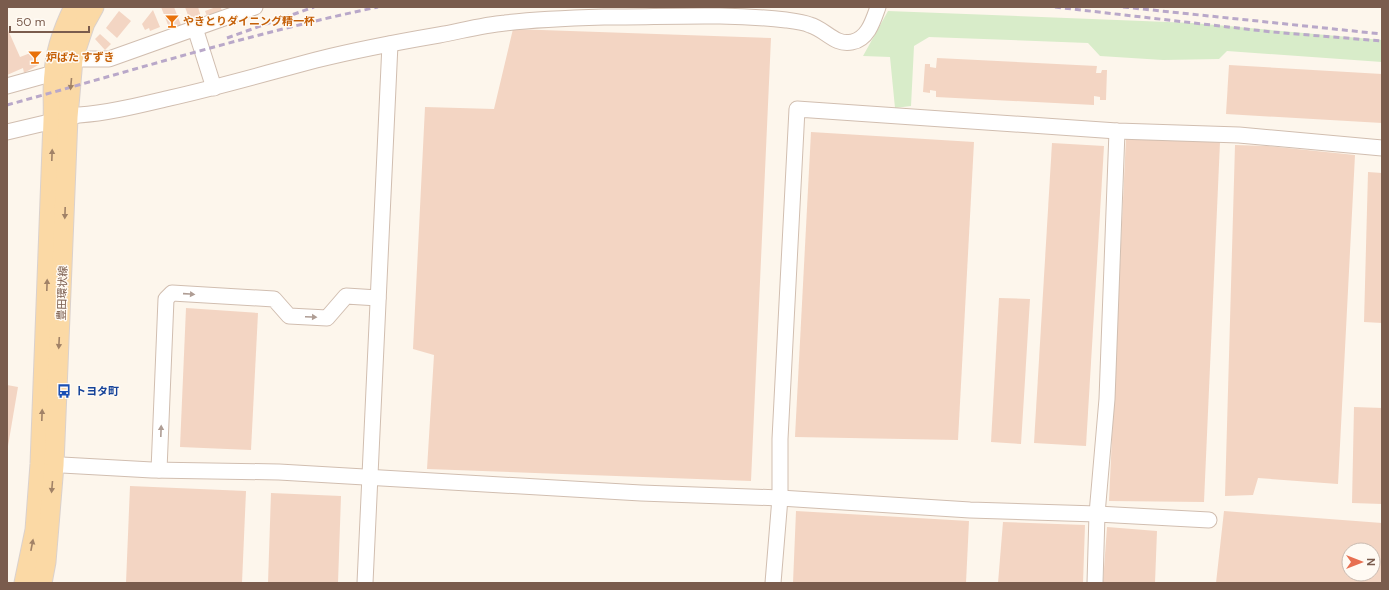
<svg xmlns="http://www.w3.org/2000/svg" width="1389" height="590" font-family="'DM Sans','Noto Sans JP',sans-serif">
<rect width="100%" height="100%" fill="#fdf6ec"/>
<polygon fill="#d8ecc9" points="888,11 1193,23 1382,40 1382,62 1227,51 1219,59 1163,60 1100,56 1088,43 929,37 914,46 911,106 895,108 890,57 863,56"/>
<g fill="#f3d5c3" fill-rule="evenodd">
<polygon points="161,7 174,7 181,25 170,30"/>
<polygon points="185,7 198,7 201,17 190,21"/>
<polygon points="216,7 220,7 222,10 207,16 205,11"/>
<polygon points="153,10 160,27 150,31 149,28 145,30 142,24"/>
<polygon points="119,11 131,21 117,38 106,28"/>
<polygon points="513,29 771,38 751,481 427,469 434,355 413,349 425,107 494,109"/>
<polygon points="8,30 20,57 33,52 40,64 24,73 23,68 7,75 7,31"/>
<polygon points="100,34 111,44 105,50 95,39"/>
<polygon points="937,58 1097,66 1096,73 1101,73 1102,70 1107,70 1106,100 1100,100 1100,97 1094,96 1094,105 936,97 936,91 930,90 930,93 923,92 925,64 930,64 930,67 936,68"/>
<polygon points="1229,65 1382,74 1382,123 1226,114"/>
<polygon points="811,132 974,142 958,440 795,437"/>
<polygon points="1126,137 1220,142 1204,502 1109,501"/>
<polygon points="1052,143 1104,146 1086,446 1034,443"/>
<polygon points="1235,145 1268,146 1355,155 1338,484 1258,478 1253,495 1225,496"/>
<polygon points="1368,172 1382,173 1382,323 1364,322"/>
<polygon points="999,298 1030,299 1021,444 991,442"/>
<polygon points="186,308 258,313 251,450 180,447"/>
<polygon points="7,385 18,387 8,446 7,446"/>
<polygon points="1354,407 1382,408 1382,504 1352,503"/>
<polygon points="130,486 246,491 242,583 126,583"/>
<polygon points="271,493 341,496 338,583 268,583"/>
<polygon points="796,511 969,521 966,583 793,583"/>
<path d="M 1224,511 L 1382,523 L 1382,583 L 1216,583 ZM 1349,550 L 1373,550 L 1373,574 L 1349,574 Z"/>
<polygon points="1003,522 1085,525 1083,583 998,583"/>
<polygon points="1107,527 1157,531 1155,583 1103,583"/>
</g>
<g fill="none" stroke-linecap="round" stroke-linejoin="round">
<defs>
<g id="minor">
<polyline points="195,28 214,88"/>
<polyline points="73,59 109,59 255,7"/>
<polyline points="7,86 54,73"/>
<path d="M 7,132 L 79,115 C 109,113 140,105 170,98 C 219,87 267,73 316,60 C 356,50 398,42 439,35 C 461,31 483,25 505,23 C 538,19 572,18 605,17 C 666,17 726,13 786,20 C 794,21 803,22 810,25 C 825,29 835,46 852,42 C 868,39 873,21 878,7"/>
<polyline points="44,464 152,470 279,472 641,493 780,498 970,510 1097,514 1209,520"/>
<polyline points="159,470 166,299 172,293 274,299 289,316 327,318 346,296 378,298"/>
<polyline points="365,583 390,44"/>
<polyline points="773,583 780,498 780,439 797,109 1117,131 1239,135 1382,148"/>
<polyline points="1095,583 1097,514 1107,399 1117,131"/>
</g>
<g id="major">
<path d="M 24,583 L 35,530 L 40,464 L 53,121 C 54,105 52,90 54,74 C 55,52 64,27 74,7"/>
<polyline points="42,583 46,562 54,465 68,117 73,59 85,23 94,7"/>
</g>
</defs>
<use href="#minor" stroke="#d1beb0" stroke-width="17"/>
<use href="#major" stroke="#dad1cd" stroke-width="21"/>
<use href="#minor" stroke="#fff" stroke-width="15"/>
<use href="#major" stroke="#fbd9a5" stroke-width="19"/>
<g stroke="#b9a8c9" stroke-width="3" stroke-dasharray="6 4" stroke-linecap="butt">
<polyline points="1055,7 1272,32 1382,41"/>
<polyline points="1123,7 1382,34"/>
<polyline points="227,38 314,7"/>
<path d="M 7,105 C 131,71 253,33 378,7"/>
</g>
</g>
<defs><path id="oneway-solid" d="M-6-.8H1V-3.2L6.5 0L1 3.2V.8H-6Z"/></defs>
<g fill="#a18267">
<use href="#oneway-solid" transform="translate(71 84) rotate(95)"/>
<use href="#oneway-solid" transform="translate(52 155) rotate(-88)"/>
<use href="#oneway-solid" transform="translate(65 213) rotate(92)"/>
<use href="#oneway-solid" transform="translate(47 285) rotate(-88)"/>
<use href="#oneway-solid" transform="translate(59 343) rotate(93)"/>
<use href="#oneway-solid" transform="translate(42 415) rotate(-88)"/>
<use href="#oneway-solid" transform="translate(52 487) rotate(95)"/>
<use href="#oneway-solid" transform="translate(32 545) rotate(-79)"/>
</g>
<g fill="#af9d94">
<use href="#oneway-solid" transform="translate(189 294) rotate(4)"/>
<use href="#oneway-solid" transform="translate(311 317) rotate(2)"/>
<use href="#oneway-solid" transform="translate(161 431) rotate(-88)"/>
</g>
<defs>
<symbol id="bar-bare" viewBox="-9 -9 18 18"><path d="M-6-5H6L.8 .8V4.5H3.5V6h-7V4.5H-.8V.8Z" fill="#e8710a" stroke="#fffaf3" stroke-width="2.5" paint-order="stroke"/></symbol>
<symbol id="bus-bare" viewBox="-9 -9 18 18"><path d="M-5-6H5V4H4V6H2V4H-2V6H-4V4H-5ZM-3.5-4V0h7V-4ZM-3.5 1.2v1.5H-2V1.2ZM2 1.2v1.5H3.5V1.2Z" fill="#1a4fb4" stroke="#fffaf3" stroke-width="2.5" paint-order="stroke"/></symbol>
</defs>
<g fill-rule="evenodd">
<use href="#bar-bare" x="162" y="11" width="20" height="20"/>
<use href="#bar-bare" x="25" y="47" width="20" height="20"/>
<use href="#bus-bare" x="54" y="381" width="20" height="20"/>
</g>
<g text-anchor="middle" dominant-baseline="central" stroke-width="3" stroke-linejoin="round" paint-order="stroke">
<g font-size="11" font-weight="bold" fill="#c56008" stroke="#fffaf3" text-anchor="start">
<text x="183" y="21">やきとりダイニング精一杯</text>
<text x="46" y="57">炉ばた すずき</text>
</g>
<g font-size="11" fill="#7a5c4d" stroke="#fffaf3">
<text transform="translate(62 293) rotate(-88)">豊田環状線</text>
</g>
<g font-size="11" font-weight="bold" fill="#164399" stroke="#fffaf3" text-anchor="start">
<text x="75" y="391">トヨタ町</text>
</g>
</g>
<rect width="1389" height="590" fill="none" stroke="#7a5c4d" stroke-width="16"/>
<g transform="translate(1361 562) rotate(90)"><circle r="19" fill="#fffaf3" stroke="#cabbb1"/>
<path d="M0-3L7 15L0 10L-7 15Z" fill="#e76f51"/>
<text y="-6" font-size="11" font-weight="bold" text-anchor="middle" fill="#7a5c4d">N</text>
</g>
<path d="M10 26v6h79v-6" fill="none" stroke="#7a5c4d" stroke-width="2"/>
<text x="16" y="26" font-size="12" fill="#7a5c4d" stroke="#fffaf3" stroke-width="3" paint-order="stroke">50 m</text>
</svg>
